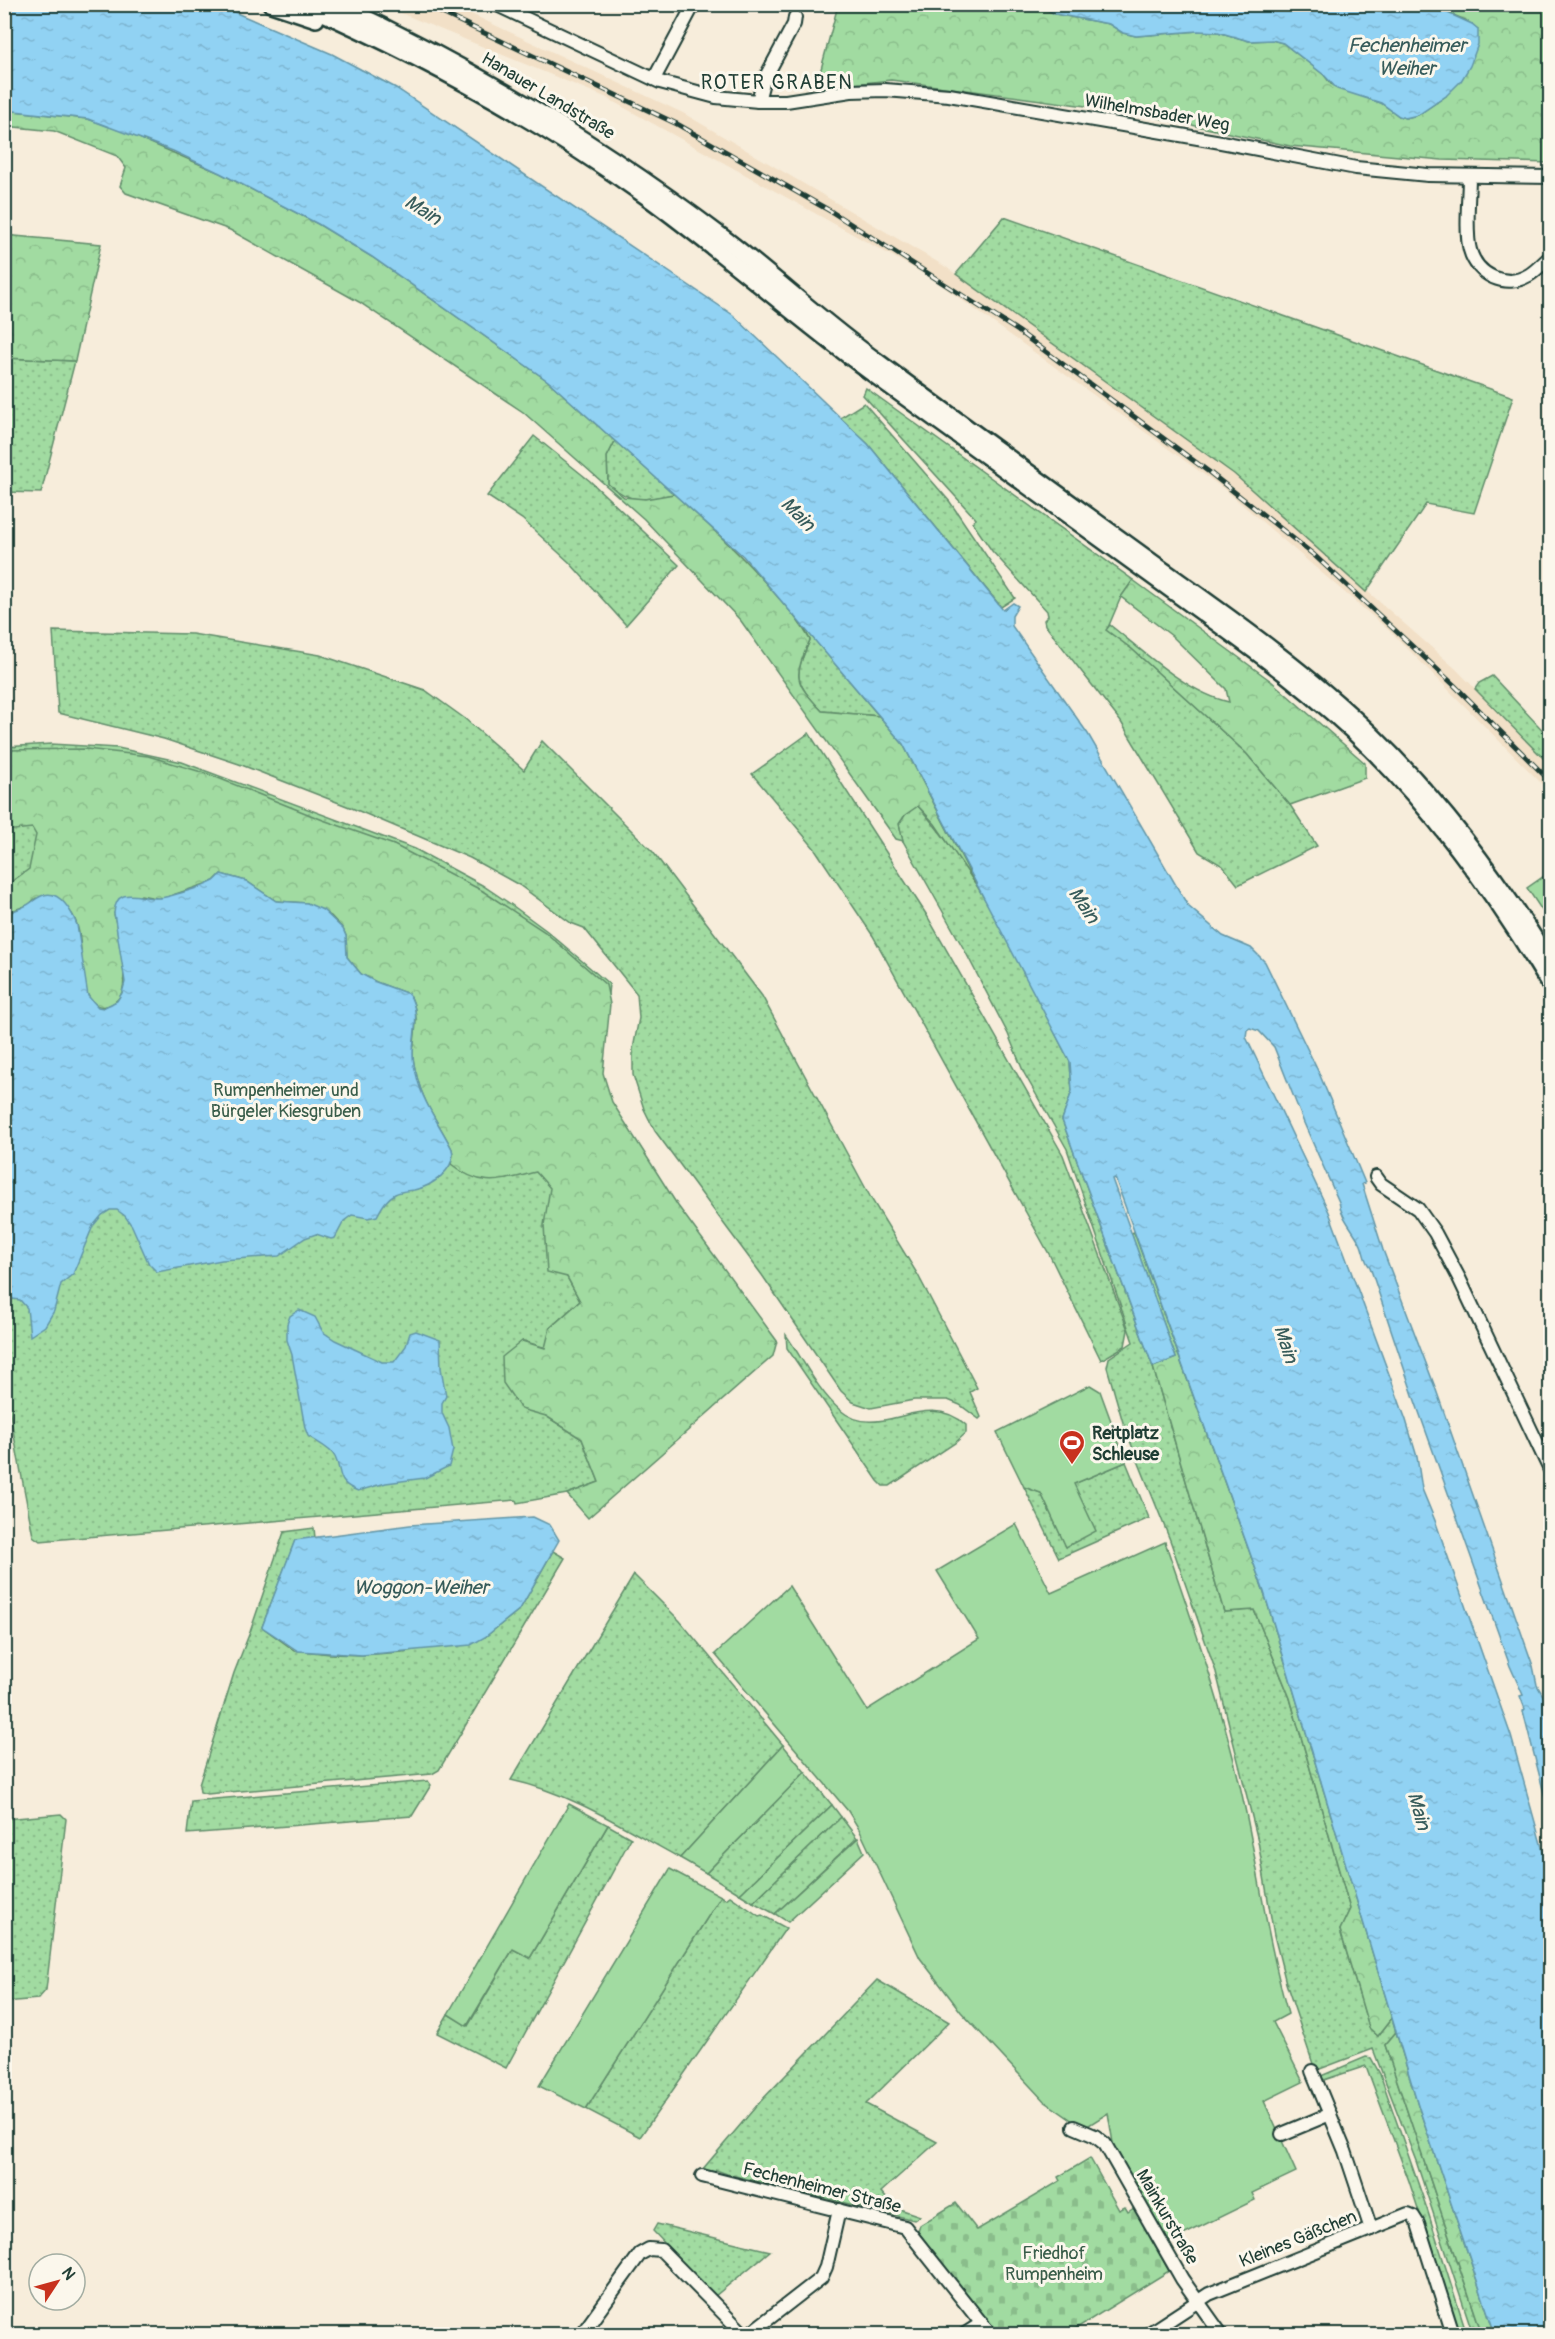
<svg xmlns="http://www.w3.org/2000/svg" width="1555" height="2339" font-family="Pangolin,sans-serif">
<defs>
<pattern id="grass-dots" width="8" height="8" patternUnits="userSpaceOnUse" patternTransform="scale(1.5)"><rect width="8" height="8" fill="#a1dba1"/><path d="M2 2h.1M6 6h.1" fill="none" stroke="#8abd8b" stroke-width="1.8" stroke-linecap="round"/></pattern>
<pattern id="forest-crowns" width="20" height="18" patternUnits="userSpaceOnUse" patternTransform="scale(1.5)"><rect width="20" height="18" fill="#a1dba1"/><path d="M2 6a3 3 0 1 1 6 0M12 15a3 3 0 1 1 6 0" fill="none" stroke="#8abd8b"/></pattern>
<pattern id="cemetery-stones" width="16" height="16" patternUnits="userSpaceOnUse" patternTransform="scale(1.5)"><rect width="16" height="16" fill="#a1dba1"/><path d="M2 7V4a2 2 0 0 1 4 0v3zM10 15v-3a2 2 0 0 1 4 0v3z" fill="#8abd8b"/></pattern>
<pattern id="water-ripples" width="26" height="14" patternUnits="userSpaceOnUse" patternTransform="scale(1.5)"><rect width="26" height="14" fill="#91d2f3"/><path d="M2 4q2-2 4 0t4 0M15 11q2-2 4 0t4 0" fill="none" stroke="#7db5d1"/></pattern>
</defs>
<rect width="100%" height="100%" fill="#f7eddb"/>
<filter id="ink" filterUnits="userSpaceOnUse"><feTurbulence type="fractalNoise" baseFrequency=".0167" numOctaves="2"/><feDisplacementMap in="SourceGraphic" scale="12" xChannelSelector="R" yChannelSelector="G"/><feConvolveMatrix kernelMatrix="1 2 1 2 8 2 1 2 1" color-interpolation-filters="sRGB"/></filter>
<g filter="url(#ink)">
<polygon fill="#f2e0c7" points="381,5 452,5 683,113 946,267 1234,474 1456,669 1550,765 1550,792 1393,634 1224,489 930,277 605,97"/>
<g fill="url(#grass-dots)" stroke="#608c6a" stroke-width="1.5">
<polygon points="1004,217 1513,397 1474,513 1426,504 1366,592 1234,474 956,274"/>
<polygon points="4,358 75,361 41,493 5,492"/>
<polygon points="866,388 1133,580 1121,597 1107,630 1132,649 1246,753 1290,805 1317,846 1238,885 1223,866 1199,852 1121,722 1045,625 1044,620 1048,616 1047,611 992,551 972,522 976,519 863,395"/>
<polygon points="864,403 950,502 1015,598 1001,607 868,444 840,418"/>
<polygon points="534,436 590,481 679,565 626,625 569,562 522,519 487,496"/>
<path d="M 615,441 L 674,494 C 643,500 634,505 608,484 L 607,457 Z"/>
<path d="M 803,626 L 879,716 L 822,711 C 794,681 793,678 810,640 Z"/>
<polygon points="53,631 192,634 320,655 425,690 464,718 524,770 542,741 653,852 762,996 872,1200 918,1275 977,1388 970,1392 981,1417 979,1419 960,1405 948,1400 914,1400 871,1408 853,1402 841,1391 762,1275 655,1131 644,1109 633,1075 633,1049 639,1018 637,994 584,928 571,923 519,885 470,858 347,806 239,764 164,739 58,713"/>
<polygon points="1492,676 1550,738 1550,765 1475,689 1479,683"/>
<polygon points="809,733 926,914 1063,1155 1128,1330 1125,1346 1101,1360 1049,1254 873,936 815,849 752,774"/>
<polygon points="51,744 118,748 182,762 415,849 482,885 509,903 547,931 609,984 599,1080 567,1277 580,1301 550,1328 546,1348 523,1341 546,1416 582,1439 599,1482 567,1494 517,1503 516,1500 40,1541 33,1536 5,1388 5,747"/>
<path d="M 917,805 C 983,877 1025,976 1070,1062 L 1072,1091 L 1062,1120 L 1153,1367 L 1224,1612 L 1254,1610 L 1290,1698 L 1350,1909 L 1340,1930 L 1369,2027 L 1378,2036 L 1392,2018 L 1396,2032 L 1385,2045 L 1482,2334 L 1473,2334 L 1416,2161 L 1373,2049 L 1320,2069 L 1314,2067 L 1286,1983 L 1274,1935 L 1258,1841 L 1216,1672 L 1170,1540 L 1124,1426 L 1107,1367 L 1109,1358 L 1133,1342 L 1067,1149 L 1024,1073 L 1008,1034 L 965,951 L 903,841 L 899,824 L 905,815 Z"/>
<path d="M 786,1335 C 803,1359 817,1390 840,1410 C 880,1444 923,1387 966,1425 L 966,1433 L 955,1443 L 890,1486 L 883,1486 L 878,1481 L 787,1348 Z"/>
<polygon points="1126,1462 1149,1518 1059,1558 1024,1487 1041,1493 1066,1546 1073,1484"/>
<polygon points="314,1528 315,1538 295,1541 262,1627 294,1650 330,1654 362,1655 402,1652 485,1637 520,1609 553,1551 565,1558 439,1770 432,1774 207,1794 200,1792 199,1785 234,1673 250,1632 284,1532"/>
<path d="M 634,1575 L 680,1621 L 783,1745 L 680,1858 C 626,1829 572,1793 511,1780 Z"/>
<polygon points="805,1772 832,1805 740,1894 706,1873"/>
<polygon points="428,1781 431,1785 412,1816 187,1834 191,1801"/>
<polygon points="61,1814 66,1819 46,1990 38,1999 5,2002 5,1819"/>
<polygon points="841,1817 857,1838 775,1914 753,1902"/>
<polygon points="608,1825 631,1838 506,2068 437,2033 448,2014 468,2026 513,1949 530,1958"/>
<polygon points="721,1896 726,1899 730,1896 759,1916 762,1915 786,1928 640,2137 586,2109"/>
<polygon points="877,1980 949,2022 866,2104 937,2142 881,2192 894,2207 920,2216 914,2220 727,2174 716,2170 714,2174 702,2170 759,2103"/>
<polygon points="1366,2057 1371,2058 1380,2074 1427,2209 1467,2334 1459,2334 1409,2181 1366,2066 1321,2081 1321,2076"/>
<polygon points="657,2224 770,2251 715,2296 653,2231"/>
</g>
<g fill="url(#forest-crowns)" stroke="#608c6a" stroke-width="1.5">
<polygon points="1038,4 1055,14 1109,24 1123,33 1136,36 1198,31 1218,32 1249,41 1272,40 1283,43 1324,75 1331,84 1381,103 1399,116 1405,118 1418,115 1446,96 1478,29 1465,20 1430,5 1550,5 1550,163 1442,160 1290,146 1131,112 891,80 816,88 838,5"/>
<path d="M 4,110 L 88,119 L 123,131 L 220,173 L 318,224 L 372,257 L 548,381 L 615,441 L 607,457 L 608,484 L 624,497 L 645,499 L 674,494 C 711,527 744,557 776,595 C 789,610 801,623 810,640 C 793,678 794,681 822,711 L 879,716 L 903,744 L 975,883 L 935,824 L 918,806 L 905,815 L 899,824 L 903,841 L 896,839 L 741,621 L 644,519 L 523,412 L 359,302 L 230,230 L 126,193 L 120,186 L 126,168 L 117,156 L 54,131 L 5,126 Z"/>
<polygon points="4,235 101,244 75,361 5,358"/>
<path d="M 1133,580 L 1271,681 L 1365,763 L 1365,778 L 1290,805 L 1246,753 L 1132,649 L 1106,630 L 1110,625 C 1143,651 1187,693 1229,702 L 1226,689 L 1172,636 L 1121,597 Z"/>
<path d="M 86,749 L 148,756 L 208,774 L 323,820 L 394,845 L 481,890 L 545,932 L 606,985 L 610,1004 L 603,1073 L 612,1102 L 678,1206 L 777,1341 L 773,1356 L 588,1518 L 567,1494 L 599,1482 L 582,1439 L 546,1416 L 521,1409 L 503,1383 L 502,1357 L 522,1341 L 545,1348 L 550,1328 L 580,1301 L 567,1277 L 547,1272 L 544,1225 L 550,1188 L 536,1172 C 499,1181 482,1189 451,1164 L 453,1155 L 452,1149 C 440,1125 423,1103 417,1077 C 415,1070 413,1061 413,1054 C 414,1034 421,1013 409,994 L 376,982 L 361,974 L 347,957 L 346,936 L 343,929 L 331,916 L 307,903 L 276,901 L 246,881 L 221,874 L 214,881 L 161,899 L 141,895 L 114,913 C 117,933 132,986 118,999 C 107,1010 94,1009 88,995 C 77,971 87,930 69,910 L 36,898 L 28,905 L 9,912 L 4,887 L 29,869 L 36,835 L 32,828 L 5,831 L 5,750 Z"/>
<polygon points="1134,1232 1264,1592 1392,2018 1378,2036 1369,2028 1340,1930 1350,1909 1290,1698 1254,1610 1224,1612 1153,1367 1176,1358 1131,1233"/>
<polygon points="1396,2032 1419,2108 1495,2334 1482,2334 1385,2045"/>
</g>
<polygon fill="url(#cemetery-stones)" stroke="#608c6a" stroke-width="1.5" points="1090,2158 1119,2210 1125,2207 1128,2212 1134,2208 1169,2271 1067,2334 997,2334 918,2232 920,2225 956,2203 977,2230 1060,2181 1058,2177"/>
<g fill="#a1dba1" stroke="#608c6a" stroke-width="1.5">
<polygon points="1550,872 1550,915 1545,915 1527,888"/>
<polygon points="1090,1385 1100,1391 1126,1462 1074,1484 1096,1531 1066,1547 1041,1493 1024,1487 997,1432"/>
<path d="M 1016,1524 L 1051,1593 L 1165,1542 C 1196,1631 1227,1720 1246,1813 C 1260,1881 1269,1947 1288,2014 L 1273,2022 L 1303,2082 L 1264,2101 L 1296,2172 L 1252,2193 L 1255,2200 L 1167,2243 L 1114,2149 L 1108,2113 L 1086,2127 L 1073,2121 L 1044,2101 L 961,2012 L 920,1958 L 859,1829 L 848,1811 L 715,1654 L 789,1586 L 867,1710 L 979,1639 L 937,1571 Z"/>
<polygon points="783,1745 805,1772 706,1873 680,1858"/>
<polygon points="569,1804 608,1825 530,1958 513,1949 467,2026 448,2014"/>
<polygon points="832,1805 841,1817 753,1902 740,1894"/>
<polygon points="858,1838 864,1852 788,1922 775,1914"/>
<polygon points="670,1869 721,1896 586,2109 539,2086"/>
</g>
<g fill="url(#water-ripples)" stroke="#6396a7" stroke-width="1.5">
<path d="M 5,4 L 212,4 L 227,9 L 332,54 L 396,88 L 733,315 L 868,444 L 1003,610 L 1013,603 L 1018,606 L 1012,616 L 1012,626 L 1088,734 L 1188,906 L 1223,936 L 1251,948 L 1265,962 L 1319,1073 L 1365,1183 L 1362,1184 L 1383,1250 L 1435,1387 L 1533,1666 L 1537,1685 L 1550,1708 L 1550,1817 L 1523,1711 L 1525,1709 L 1520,1696 L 1523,1695 L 1510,1666 L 1414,1398 L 1370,1267 C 1364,1261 1364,1252 1361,1245 C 1354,1230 1341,1218 1339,1202 L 1304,1123 L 1274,1047 L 1259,1031 L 1250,1028 L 1247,1030 L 1246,1037 L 1329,1212 L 1406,1420 L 1417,1457 L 1422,1489 L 1436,1523 L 1511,1736 L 1550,1876 L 1550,2334 L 1495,2334 L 1419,2108 L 1264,1592 L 1115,1178 L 1112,1179 L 1176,1358 L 1153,1367 L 1062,1120 L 1072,1091 L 1070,1062 L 903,744 L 743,556 L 548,381 L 372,257 L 318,224 L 220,173 L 173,151 L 88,119 L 5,110 Z"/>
<polygon points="1038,5 1430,5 1472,24 1478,29 1478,44 1470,66 1461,81 1446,96 1418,115 1405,118 1399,116 1381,103 1337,89 1324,75 1283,43 1272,40 1249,41 1218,32 1198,31 1136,36 1123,33 1109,24 1055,14"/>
<path d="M 221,874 L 246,881 L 276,901 L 307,903 L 323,910 L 343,929 L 346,936 L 347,957 L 361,974 L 376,982 L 409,994 C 421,1013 413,1033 413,1054 C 413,1062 415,1070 417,1077 C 423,1103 440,1125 452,1149 C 457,1169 431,1187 414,1190 C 407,1191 401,1191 395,1194 C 386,1199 382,1207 377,1216 L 368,1218 L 352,1215 L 344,1221 L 335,1238 L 331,1239 L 316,1234 L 305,1238 L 279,1256 L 222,1260 L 157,1272 L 149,1264 L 132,1226 L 125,1216 L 117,1210 L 110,1210 L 102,1215 L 93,1226 L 73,1274 L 61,1284 L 54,1311 L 45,1326 L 30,1336 L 27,1308 L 20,1300 L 5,1298 L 5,914 C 12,911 21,909 27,905 C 33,902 37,897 44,895 C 60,890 72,912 77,925 L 88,996 L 98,1007 L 103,1008 L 117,1001 L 122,993 L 125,982 L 114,913 C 116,884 140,899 159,898 C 167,898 207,885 214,881 C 215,881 220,875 221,874 Z"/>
<path d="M 299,1310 L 315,1317 L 323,1332 L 335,1340 L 382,1362 L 394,1362 L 406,1346 L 410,1333 L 416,1331 L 440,1340 L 441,1368 L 446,1396 L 442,1403 L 442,1413 L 449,1428 L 453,1450 L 449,1466 L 425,1478 L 386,1483 L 358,1491 C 335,1482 343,1473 335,1457 C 331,1448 316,1442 308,1436 L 305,1428 L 292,1355 L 287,1340 L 287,1324 L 290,1316 Z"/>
<polygon points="533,1517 550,1525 559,1540 520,1609 485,1637 471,1645 362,1655 298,1651 262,1627 295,1540 410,1525"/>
</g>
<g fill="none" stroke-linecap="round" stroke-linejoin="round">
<defs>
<g id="minor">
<polyline points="495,4 660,82 716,97 758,101 786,101 851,91 885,90 949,95 1221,142 1356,168 1428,175 1550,177"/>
<polyline points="654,79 694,4"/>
<polyline points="758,101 763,82 794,24 795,17"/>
<path d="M 1469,176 C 1469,196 1465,232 1470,250 C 1477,276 1506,289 1529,275 C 1537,270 1543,263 1550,257"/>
<polyline points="1376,1177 1381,1184 1418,1209 1435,1233 1459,1278 1550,1470"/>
<polyline points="1312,2071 1345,2151 1371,2229"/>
<polyline points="1074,2127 1095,2136 1105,2144 1182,2279 1221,2334"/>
<polyline points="1282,2134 1330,2114"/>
<polyline points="702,2176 905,2227 990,2334"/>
<polyline points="582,2334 640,2254 649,2249 661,2250 744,2334"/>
<polyline points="749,2334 821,2278 826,2267 839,2210"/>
<polyline points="965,2334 982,2323"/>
<polyline points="1148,2334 1209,2294 1408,2214 1413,2216 1418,2224 1453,2334"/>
</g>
<g id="major">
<polyline points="271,4 316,19"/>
<path d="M 303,4 C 423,57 541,121 647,197 C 723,252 793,315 869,371 C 965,440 1060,510 1156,579 C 1230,633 1306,684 1371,749 C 1441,819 1499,900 1550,985"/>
<path d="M 336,4 C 474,68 604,147 725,239 C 777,279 825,324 878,362 C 972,432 1068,501 1163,570 C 1236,622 1308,673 1372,735 C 1442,803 1499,880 1550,963"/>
</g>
</defs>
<use href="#minor" stroke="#1f3d34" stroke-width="16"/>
<use href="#major" stroke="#1f3d34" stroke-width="20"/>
<use href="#minor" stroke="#fbf7ec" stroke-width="12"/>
<use href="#major" stroke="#fbf7ec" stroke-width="15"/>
<defs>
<polyline id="rail" points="423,4 677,124 832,212 1018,331 1209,472 1314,555 1454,685 1550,781"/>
</defs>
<use href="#rail" stroke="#1f3d34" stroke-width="5"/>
<use href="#rail" stroke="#fbf7ec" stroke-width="3" stroke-dasharray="9" stroke-linecap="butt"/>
</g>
</g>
<defs>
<symbol id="stadium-pin" viewBox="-11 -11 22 30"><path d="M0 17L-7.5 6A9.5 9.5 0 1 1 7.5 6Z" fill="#c8321e" stroke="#fbf7ec"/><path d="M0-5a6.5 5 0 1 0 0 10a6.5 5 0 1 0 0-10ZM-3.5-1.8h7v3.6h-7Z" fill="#fff"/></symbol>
</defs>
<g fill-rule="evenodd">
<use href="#stadium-pin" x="1057" y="1428" width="30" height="40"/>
</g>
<g text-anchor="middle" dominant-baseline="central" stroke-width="6" stroke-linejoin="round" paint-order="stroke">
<g font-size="18" fill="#1f3d34" stroke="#fbf7ec">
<text transform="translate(548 96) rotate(31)">Hanauer Landstraße</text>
<text transform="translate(1157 113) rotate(10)">Wilhelmsbader Weg</text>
<text transform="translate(822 2188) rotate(14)">Fechenheimer Straße</text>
<text transform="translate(1167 2217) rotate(60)">Mainkurstraße</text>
<text transform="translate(1298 2239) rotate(-22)">Kleines Gäßchen</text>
</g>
<g font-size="18" fill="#395d4a" stroke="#fbf7ec">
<text x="286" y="1090">Rumpenheimer und<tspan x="286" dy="21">Bürgeler Kiesgruben</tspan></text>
<text x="1054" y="2253">Friedhof<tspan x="1054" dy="21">Rumpenheim</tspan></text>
</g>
<g font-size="18" font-weight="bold" fill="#1f3d34" stroke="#fbf7ec" text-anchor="start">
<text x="1092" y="1433">Reitplatz<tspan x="1092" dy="21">Schleuse</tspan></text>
</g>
<g font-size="20" font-style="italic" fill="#365b5a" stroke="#fbf7ec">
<text x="1407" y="45">Fechenheimer<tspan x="1407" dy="23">Weiher</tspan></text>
<text transform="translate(423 210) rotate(32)">Main</text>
<text transform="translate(798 514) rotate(45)">Main</text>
<text transform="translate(1084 905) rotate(56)">Main</text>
<text transform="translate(1286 1344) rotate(72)">Main</text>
<text x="421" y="1587">Woggon-Weiher</text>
<text transform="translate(1419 1811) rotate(74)">Main</text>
</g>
<g font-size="20" letter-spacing="1.5" fill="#1f3d34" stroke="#fbf7ec">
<text x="777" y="82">ROTER GRABEN</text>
</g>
</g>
<rect width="1555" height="2339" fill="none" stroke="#fbf7ec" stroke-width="24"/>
<rect x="12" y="12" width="1531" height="2315" fill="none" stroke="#1f3d34" stroke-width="2" filter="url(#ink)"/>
<g transform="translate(57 2282) rotate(54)"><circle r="28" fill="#fbf7ec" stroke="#a3ada2" stroke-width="1.5"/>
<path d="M0-4.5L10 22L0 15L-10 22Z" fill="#c8321e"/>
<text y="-9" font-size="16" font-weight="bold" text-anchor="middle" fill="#1f3d34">N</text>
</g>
</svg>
